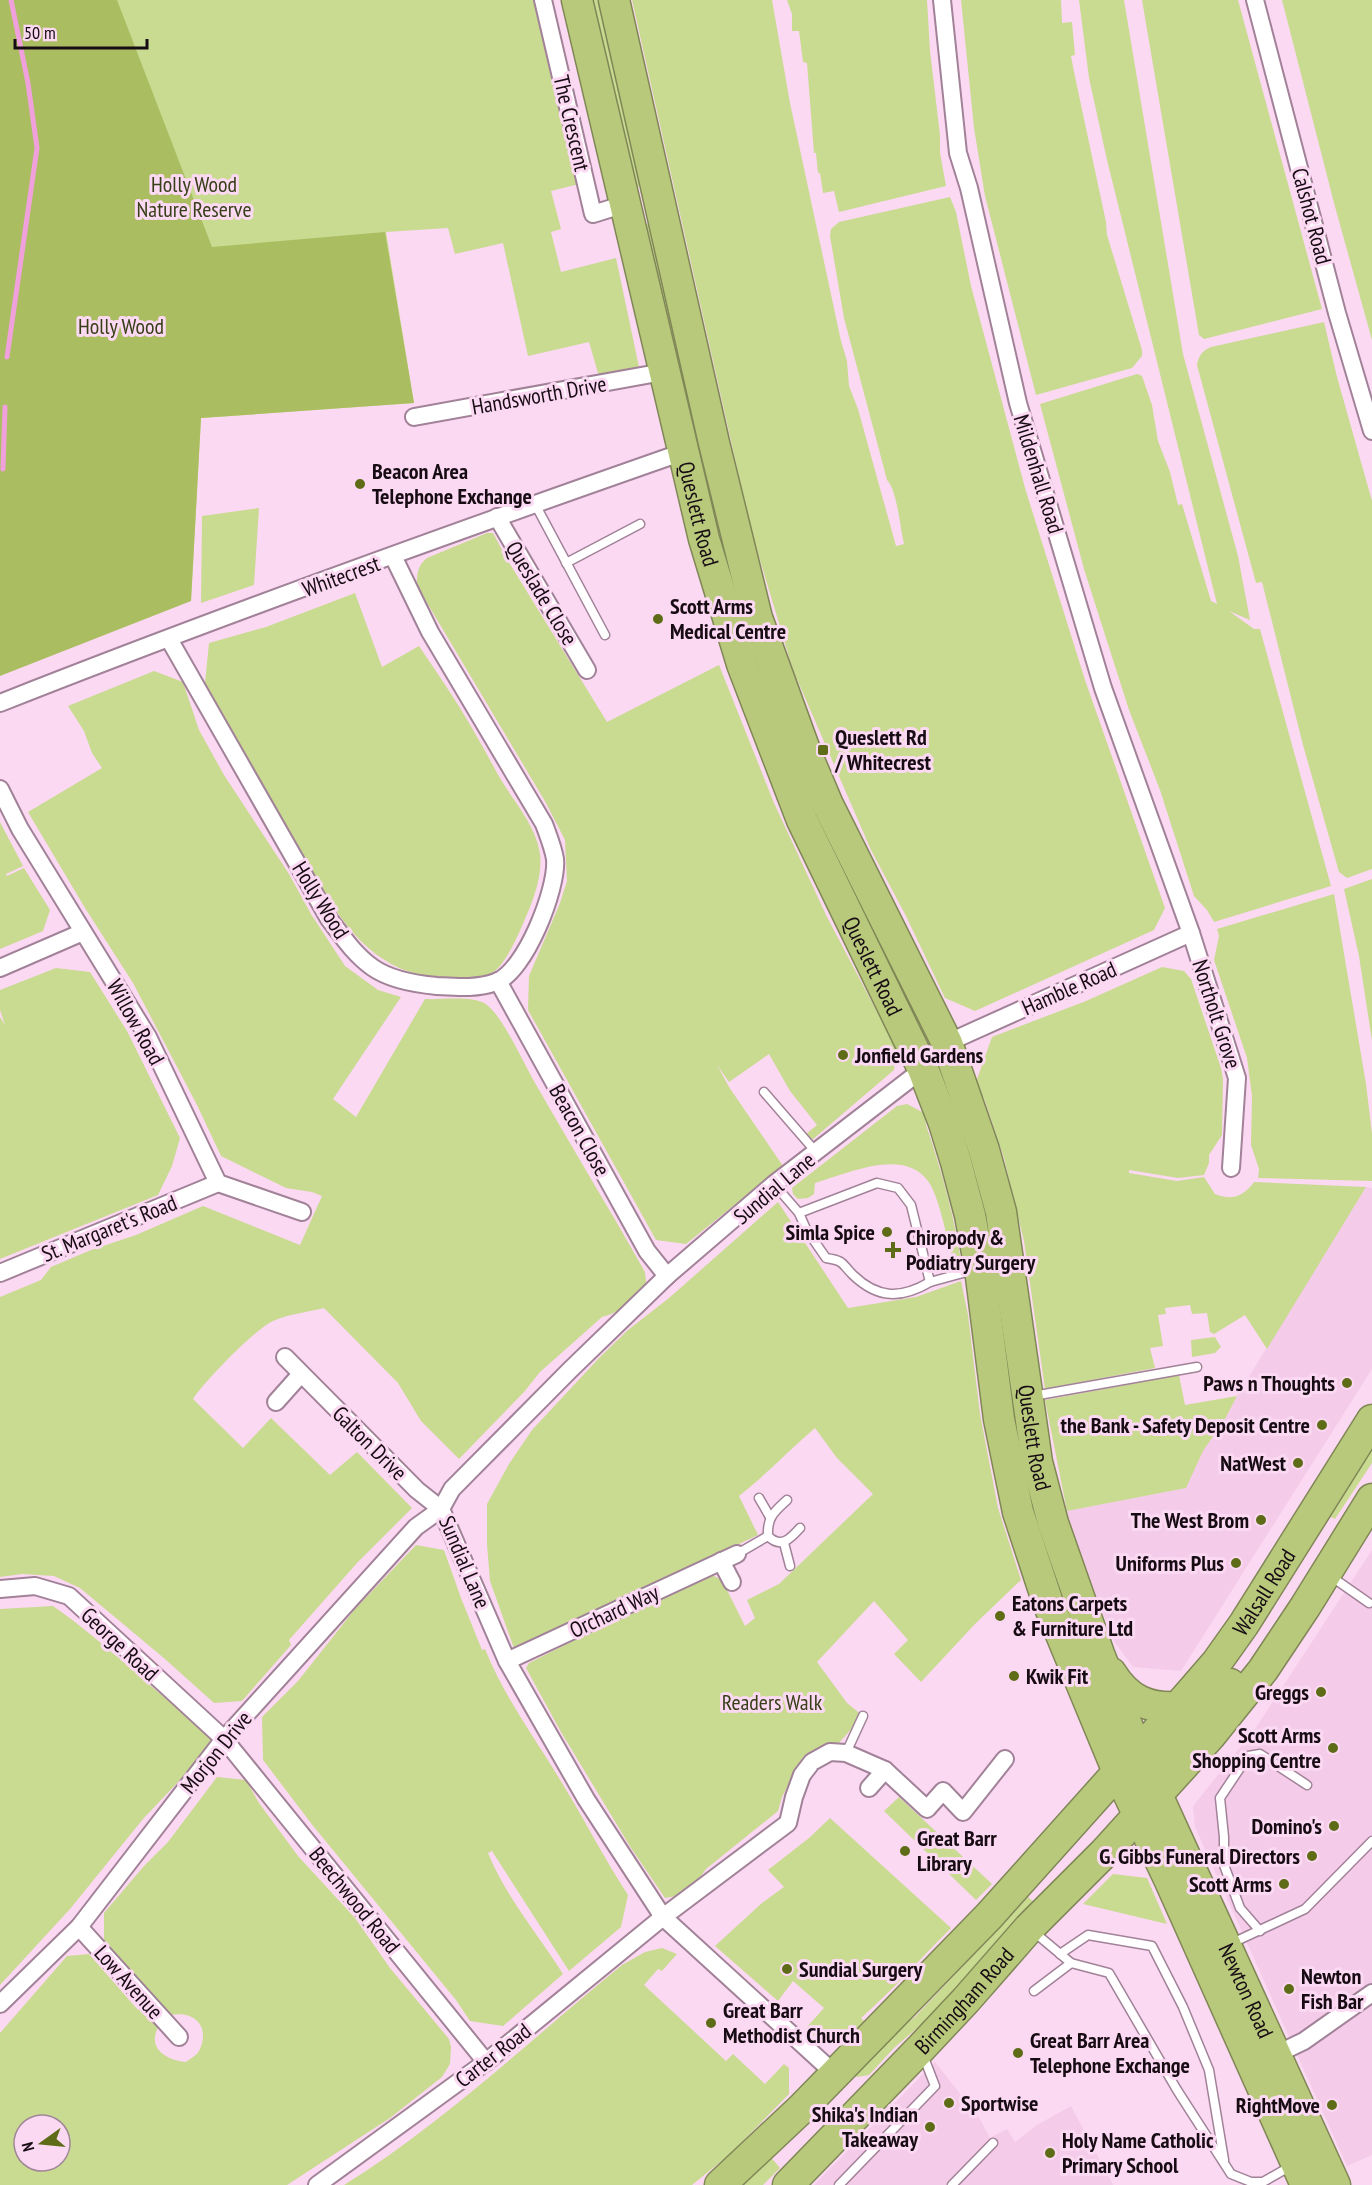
<svg xmlns="http://www.w3.org/2000/svg" width="1372" height="2185" font-family="'PT Sans Narrow',sans-serif">
<rect width="100%" height="100%" fill="#fcd9f2"/>
<g fill="#f4cbe8">
<polygon points="1366,1187 1372,1188 1372,1369 1181,1671 1133,1667 1114,1641 1082,1562 1067,1511 1186,1488 1203,1451 1225,1419 1237,1396"/>
<polygon points="1372,1550 1372,2155 1347,2166 1195,1827 1193,1806 1255,1729"/>
<polygon points="935,2062 961,2095 965,2092 990,2138 1007,2129 1015,2142 1037,2125 1071,2106 1113,2185 814,2185"/>
</g>
<g fill="#c9da91" fill-rule="evenodd">
<polygon points="0,0 534,0 579,184 551,191 561,229 551,232 561,272 616,258 639,367 632,374 600,380 589,342 528,356 503,243 455,254 448,228 386,232 414,403 201,418 191,601 0,605"/>
<polygon points="587,0 603,0 644,180 639,187 630,188"/>
<path d="M 632,0 L 772,0 L 790,103 L 841,341 L 847,361 L 849,386 L 858,409 L 896,546 L 904,544 C 900,527 897,490 887,480 L 844,318 L 830,236 L 831,229 L 839,222 L 950,197 L 956,212 L 971,286 L 1025,488 L 1085,680 L 1165,908 L 1154,930 L 975,1011 L 945,998 L 906,916 L 871,850 L 793,670 L 751,530 Z"/>
<polygon points="787,0 927,0 930,51 940,135 940,153 946,186 839,212 834,191 823,193 820,173 818,173 816,153 814,153 807,63 803,62 799,31 792,31 792,14"/>
<polygon points="961,0 1061,0 1062,23 1072,22 1075,55 1071,56 1074,72 1106,222 1107,235 1142,350 1142,356 1132,368 1036,395 985,196 974,128"/>
<polygon points="1079,0 1124,0 1183,354 1238,556 1250,620 1229,611 1254,629 1260,629 1331,886 1214,922 1207,910 1194,896 1160,790 1129,710 1084,569 1040,404 1137,374 1142,376 1152,405 1158,441 1170,472 1178,505 1182,504 1211,601 1217,604 1107,160 1089,78"/>
<polygon points="1142,0 1238,0 1322,309 1204,339 1199,335"/>
<polygon points="1282,0 1372,0 1372,340 1334,203"/>
<polygon points="641,224 650,224 700,429 697,435 687,437"/>
<path d="M 1324,322 L 1337,377 L 1372,501 L 1372,869 L 1347,878 L 1339,872 L 1303,745 L 1262,582 L 1256,583 L 1197,365 C 1199,355 1202,351 1211,347 Z"/>
<polygon points="259,508 254,585 201,603 202,516"/>
<path d="M 487,533 L 493,533 L 507,559 L 607,722 L 719,665 L 774,803 L 827,917 L 896,1048 L 894,1070 L 812,1140 L 806,1134 L 817,1125 L 790,1091 L 769,1054 L 729,1082 L 717,1065 L 729,1087 L 783,1166 L 686,1244 L 656,1240 L 528,1010 L 529,976 L 560,903 L 567,881 L 565,840 L 546,803 L 417,586 C 417,574 417,566 427,558 Z"/>
<path d="M 355,593 L 382,667 L 419,646 C 440,677 462,709 480,742 C 487,754 493,766 500,778 C 514,802 536,825 540,854 C 543,877 532,903 523,924 C 516,939 508,959 495,971 C 487,979 471,977 461,978 C 393,982 356,945 323,891 L 237,744 L 205,683 L 209,643 L 266,627 Z"/>
<path d="M 154,671 L 183,682 L 199,730 L 224,775 L 289,874 L 311,914 L 345,966 L 378,990 L 401,997 L 333,1099 L 356,1117 L 425,999 C 443,1000 474,995 487,1005 C 503,1017 524,1064 535,1083 C 571,1146 609,1208 645,1272 C 645,1275 646,1278 646,1282 C 645,1297 616,1314 602,1317 L 540,1372 L 524,1392 L 459,1459 L 421,1421 L 398,1383 L 324,1308 C 308,1312 289,1314 273,1321 C 255,1329 205,1381 193,1399 L 243,1448 L 271,1418 L 330,1475 L 357,1452 L 412,1508 L 357,1563 L 289,1640 L 291,1645 L 242,1701 L 214,1703 L 165,1659 L 80,1588 L 54,1576 L 22,1574 L 0,1577 L 0,1297 L 41,1280 L 51,1267 L 91,1250 L 136,1235 L 203,1206 L 300,1245 L 322,1196 L 312,1192 L 286,1188 L 221,1156 L 197,1105 L 133,983 L 85,908 L 28,812 L 102,768 L 92,753 L 84,731 L 68,706 Z"/>
<polygon points="0,822 23,866 6,874 7,876 24,868 50,910 43,931 0,949"/>
<polygon points="1372,879 1372,1041 1359,956 1344,889"/>
<polygon points="1334,894 1366,1084 1372,1134 1372,1181 1258,1178 1259,1169 1251,1145 1252,1096 1247,1058 1214,960 1219,936 1217,929"/>
<path d="M 1162,967 L 1184,971 L 1191,979 L 1221,1068 L 1223,1079 L 1222,1135 L 1209,1155 L 1209,1163 L 1204,1175 L 1178,1178 L 1129,1170 L 1129,1173 L 1177,1181 L 1204,1177 L 1215,1194 C 1232,1201 1244,1196 1254,1182 L 1366,1187 L 1267,1349 L 1245,1315 L 1214,1334 L 1210,1332 L 1207,1313 L 1192,1314 L 1190,1305 L 1165,1308 L 1166,1314 L 1158,1315 L 1163,1346 L 1150,1348 L 1155,1368 L 1045,1389 L 1024,1241 L 1004,1158 L 985,1101 L 976,1082 L 992,1037 L 1086,1001 Z"/>
<polygon points="56,968 90,972 127,1031 180,1138 172,1166 158,1195 0,1259 0,1017 5,1025 0,1010 0,990"/>
<path d="M 907,1104 L 924,1113 L 926,1125 C 942,1172 955,1218 962,1268 L 938,1272 L 934,1267 L 938,1259 L 952,1255 C 946,1236 939,1196 928,1181 C 903,1147 847,1174 815,1183 L 814,1194 L 808,1198 L 798,1199 L 793,1194 L 792,1188 L 897,1106 Z"/>
<path d="M 778,1202 L 848,1308 L 916,1297 L 961,1281 L 968,1315 L 980,1414 L 998,1508 L 1021,1580 L 975,1624 L 921,1682 L 894,1654 L 908,1640 L 874,1601 L 817,1662 L 847,1703 L 863,1716 L 837,1745 L 796,1770 L 782,1797 L 778,1811 L 706,1869 L 693,1887 L 677,1896 L 665,1898 L 631,1848 L 561,1732 L 526,1668 L 529,1663 L 650,1602 L 712,1575 L 722,1580 L 745,1626 L 755,1618 L 747,1600 L 779,1584 L 873,1494 L 837,1458 L 815,1428 C 789,1450 766,1475 739,1496 L 758,1535 L 684,1570 L 516,1654 L 490,1581 L 487,1544 L 487,1504 L 509,1464 L 532,1430 L 600,1357 L 628,1330 L 669,1298 Z"/>
<polygon points="1215,1337 1221,1347 1215,1353 1192,1357 1191,1340"/>
<polygon points="1179,1375 1185,1405 1237,1396 1225,1419 1203,1451 1186,1488 1067,1511 1045,1400"/>
<polygon points="1372,1435 1372,1463 1335,1519 1325,1514"/>
<path d="M 416,1545 L 444,1550 L 461,1598 L 482,1650 L 485,1649 C 505,1699 538,1742 565,1788 C 587,1824 605,1860 628,1895 L 621,1927 L 569,1971 L 492,1851 L 488,1853 C 506,1897 538,1934 563,1974 L 503,2026 L 470,2021 L 456,2000 L 314,1827 L 263,1760 L 262,1717 L 298,1681 L 355,1609 Z"/>
<path d="M 53,1606 C 109,1645 157,1695 212,1735 L 213,1745 L 143,1819 L 70,1909 L 0,1985 L 0,1609 Z"/>
<path d="M 217,1777 L 246,1780 L 259,1803 L 298,1856 L 355,1918 L 390,1968 L 449,2039 L 451,2047 L 450,2064 L 442,2077 L 390,2118 L 287,2185 L 0,2185 L 0,2033 L 67,1956 L 89,1954 L 138,2010 L 144,2005 L 160,2024 C 145,2047 165,2060 186,2062 C 191,2058 198,2055 200,2049 C 210,2026 194,2011 171,2015 L 151,1996 L 104,1942 L 104,1913 L 144,1866 L 168,1842 ZM 24,2125 L 60,2125 L 60,2161 L 24,2161 Z"/>
<polygon points="899,1797 992,1884 976,1900 884,1811"/>
<path d="M 830,1818 L 951,1928 C 921,1958 893,1990 861,2018 L 865,2022 C 854,2033 839,2049 821,2041 C 816,2039 810,2031 806,2028 L 824,2008 L 793,1981 L 778,2001 L 715,1946 L 762,1903 L 784,1887 L 768,1870 L 809,1838 Z"/>
<polygon points="1113,1874 1147,1878 1167,1924 1083,1904"/>
<polygon points="1028,1897 1036,1904 932,2015 894,2048 869,2075 857,2077 851,2071 861,2057 915,2017"/>
<path d="M 662,1948 L 677,1954 L 662,1971 L 658,1969 L 644,1985 L 726,2061 L 733,2054 L 765,2084 L 784,2064 L 789,2068 L 789,2094 L 730,2154 L 692,2185 L 344,2185 C 445,2122 530,2040 622,1965 L 645,1952 Z"/>
<polygon points="769,2155 780,2168 763,2185 737,2185"/>
</g>
<polygon fill="#aabe61" points="0,0 117,0 212,247 385,232 414,403 201,418 191,601 0,676"/>
<g fill="none" stroke-linecap="round" stroke-linejoin="round">
<g stroke="#f0a0db" stroke-width="5">
<polyline points="7,357 37,148 28,83 11,0"/>
<polyline points="3,469 5,407"/>
</g>
<defs>
<g id="lane">
<polyline points="535,504 605,635"/>
<polyline points="566,563 640,524"/>
<polyline points="764,1092 816,1152"/>
<polyline points="774,1184 799,1213 877,1183 898,1188 911,1205 930,1282 974,1270"/>
<path d="M 799,1213 L 806,1229 L 826,1258 C 845,1261 841,1263 853,1275 C 878,1299 901,1299 930,1282"/>
<polyline points="1033,1396 1197,1367"/>
<polyline points="759,1498 770,1517"/>
<path d="M 787,1500 C 774,1512 767,1517 768,1536 C 781,1549 790,1539 800,1528"/>
<polyline points="784,1543 790,1566"/>
<polyline points="737,1554 768,1536"/>
<polyline points="1329,1575 1369,1603"/>
<polyline points="846,1753 863,1716"/>
<polyline points="1260,1931 1240,1908 1224,1865 1224,1837 1220,1798 1248,1756 1260,1754 1307,1785"/>
<polyline points="1034,1932 1071,1963 1109,1973 1177,2090 1231,2174 1251,2182 1263,2182 1291,2166"/>
<polyline points="1230,1944 1305,1909 1372,1841"/>
<polyline points="1060,1954 1088,1935 1152,1946 1183,2007 1209,2070 1224,2160"/>
<polyline points="1034,1991 1071,1963"/>
<polyline points="839,2185 935,2086 923,2055"/>
<polyline points="952,2185 993,2143"/>
</g>
<g id="street">
<polyline points="543,0 593,214 625,204"/>
<polyline points="942,0 958,153 969,188 1018,403 1103,688 1191,933 1237,1078 1231,1168"/>
<polyline points="1255,0 1337,313 1372,431"/>
<polyline points="414,417 663,372"/>
<polyline points="497,517 587,670"/>
<path d="M 169,639 L 329,919 C 342,936 354,954 372,967 C 390,980 415,984 437,986 C 456,987 477,989 496,982 C 525,972 558,888 555,859 C 553,847 548,835 544,824 L 430,632 L 393,556"/>
<path d="M 0,703 C 225,614 454,532 683,452"/>
<polyline points="0,789 20,829 148,1037 218,1183 302,1212"/>
<polyline points="0,968 83,932"/>
<polyline points="498,981 647,1251 667,1276"/>
<polyline points="0,1273 218,1183"/>
<polyline points="276,1402 301,1374"/>
<polyline points="721,1561 732,1582"/>
<polyline points="0,1589 35,1586 69,1596 224,1739 486,2062"/>
<polyline points="507,1661 737,1554"/>
<polyline points="869,1788 885,1770"/>
<polyline points="79,1927 179,2037"/>
<polyline points="0,2004 79,1927 224,1739 416,1527 441,1509 417,1490 285,1357"/>
<polyline points="1275,2055 1304,2041 1372,1993"/>
<polyline points="835,2074 663,1917 586,1799 507,1661 441,1509 452,1489 570,1370 667,1276 774,1184 923,1069 947,1043 1191,933"/>
<polyline points="317,2185 486,2062 663,1917 788,1823 794,1797 802,1775 812,1762 830,1752 846,1753 885,1770 927,1809 943,1791 963,1812 1005,1759"/>
</g>
<g id="highway">
<path id="s1" d="M 577,0 L 704,539 L 742,664 L 802,820 L 923,1069 L 944,1123 L 956,1162 L 970,1215 L 980,1269 L 999,1419 L 1018,1512 L 1048,1603 L 1118,1772 L 1170,1881 L 1306,2185"/>
<path id="s2" d="M 614,0 L 714,443 L 757,618 L 806,753 L 828,805 L 947,1043 L 984,1150 L 1001,1212 L 1037,1462 L 1053,1523 L 1099,1654 L 1138,1753 L 1335,2185"/>
<path d="M 1111,1673 C 1128,1700 1148,1709 1179,1707"/>
<polyline points="1156,1763 1230,1684"/>
<path id="s3" d="M 720,2185 L 802,2108 L 989,1916 L 1118,1772 L 1138,1753 L 1217,1662 L 1244,1624 L 1372,1420"/>
<path id="s4" d="M 788,2185 L 920,2049 L 966,2000 L 1029,1928 L 1104,1853 L 1211,1735 L 1263,1670 L 1305,1607 L 1372,1499"/>
</g>
</defs>
<use href="#lane" stroke="#a18298" stroke-width="11"/>
<use href="#street" stroke="#a18298" stroke-width="20"/>
<use href="#highway" stroke="#808757" stroke-width="33"/>
<use href="#lane" stroke="#fff" stroke-width="8"/>
<use href="#street" stroke="#fff" stroke-width="16"/>
<use href="#highway" stroke="#b8c97b" stroke-width="30"/>
</g>
<g fill="#5e6c17" stroke="#fcd9f2" stroke-width="2">
<circle cx="360" cy="484" r="6"/>
<circle cx="658" cy="619" r="6"/>
<rect x="817" y="744" width="12" height="12" rx="3"/>
<circle cx="843" cy="1055" r="6"/>
<circle cx="887" cy="1232" r="6"/>
<path d="M890 1241h6v6h6v6h-6v6h-6v-6h-6v-6h6z"/>
<circle cx="1347" cy="1383" r="6"/>
<circle cx="1322" cy="1425" r="6"/>
<circle cx="1298" cy="1463" r="6"/>
<circle cx="1261" cy="1520" r="6"/>
<circle cx="1236" cy="1563" r="6"/>
<circle cx="1000" cy="1616" r="6"/>
<circle cx="1014" cy="1676" r="6"/>
<circle cx="1321" cy="1692" r="6"/>
<circle cx="1333" cy="1748" r="6"/>
<circle cx="1334" cy="1826" r="6"/>
<circle cx="905" cy="1851" r="6"/>
<circle cx="1312" cy="1856" r="6"/>
<circle cx="1284" cy="1884" r="6"/>
<circle cx="787" cy="1969" r="6"/>
<circle cx="1289" cy="1989" r="6"/>
<circle cx="711" cy="2023" r="6"/>
<circle cx="1018" cy="2053" r="6"/>
<circle cx="949" cy="2103" r="6"/>
<circle cx="1332" cy="2105" r="6"/>
<circle cx="930" cy="2127" r="6"/>
<circle cx="1050" cy="2153" r="6"/>
</g>
<g text-anchor="middle" dominant-baseline="central" stroke-width="6" stroke-linejoin="round" paint-order="stroke">
<g font-size="22" fill="#170c14" stroke="#fcd9f2">
<text transform="translate(572 123) rotate(77)">The Crescent</text>
<text transform="translate(1312 216) rotate(75)">Calshot Road</text>
<text transform="translate(539 395) rotate(-10)">Handsworth Drive</text>
<text transform="translate(1039 474) rotate(73)">Mildenhall Road</text>
<text stroke="none"><textPath href="#s1" startOffset="528">Queslett Road</textPath></text>
<text transform="translate(341 576) rotate(-20)">Whitecrest</text>
<text transform="translate(542 593) rotate(59)">Queslade Close</text>
<text transform="translate(321 900) rotate(58)">Holly Wood</text>
<text stroke="none"><textPath href="#s1" startOffset="1014">Queslett Road</textPath></text>
<text transform="translate(1069 988) rotate(-24)">Hamble Road</text>
<text transform="translate(1217 1014) rotate(72)">Northolt Grove</text>
<text transform="translate(136 1022) rotate(61)">Willow Road</text>
<text transform="translate(580 1130) rotate(61)">Beacon Close</text>
<text transform="translate(774 1188) rotate(-40)">Sundial Lane</text>
<text transform="translate(109 1228) rotate(-22)">St. Margaret's Road</text>
<text stroke="none"><textPath href="#s2" startOffset="1506">Queslett Road</textPath></text>
<text transform="translate(370 1443) rotate(45)">Galton Drive</text>
<text transform="translate(465 1562) rotate(67)">Sundial Lane</text>
<text stroke="none"><textPath href="#s3" startOffset="806">Walsall Road</textPath></text>
<text transform="translate(614 1611) rotate(-25)">Orchard Way</text>
<text transform="translate(120 1644) rotate(43)">George Road</text>
<text transform="translate(216 1752) rotate(-51)">Morjon Drive</text>
<text transform="translate(355 1900) rotate(51)">Beechwood Road</text>
<text transform="translate(129 1982) rotate(48)">Low Avenue</text>
<text stroke="none"><textPath href="#s2" startOffset="2100">Newton Road</textPath></text>
<text stroke="none"><textPath href="#s4" startOffset="255">Birmingham Road</textPath></text>
<text transform="translate(493 2055) rotate(-38)">Carter Road</text>
</g>
<g font-size="22" fill="#373f18" stroke="#fcd9f2">
<text x="194" y="184">Holly Wood<tspan x="194" dy="25">Nature Reserve</tspan></text>
<text x="121" y="326">Holly Wood</text>
<text x="772" y="1702">Readers Walk</text>
</g>
<g font-size="22" font-weight="bold" fill="#170c14" stroke="#fcd9f2" text-anchor="start">
<text x="372" y="471">Beacon Area<tspan x="372" dy="25">Telephone Exchange</tspan></text>
<text x="670" y="606">Scott Arms<tspan x="670" dy="25">Medical Centre</tspan></text>
<text x="835" y="737">Queslett Rd<tspan x="835" dy="25">/ Whitecrest</tspan></text>
<text x="855" y="1055">Jonfield Gardens</text>
<text x="875" y="1232" text-anchor="end">Simla Spice</text>
<text x="906" y="1237">Chiropody &amp;<tspan x="906" dy="25">Podiatry Surgery</tspan></text>
<text x="1335" y="1383" text-anchor="end">Paws n Thoughts</text>
<text x="1310" y="1425" text-anchor="end">the Bank - Safety Deposit Centre</text>
<text x="1286" y="1463" text-anchor="end">NatWest</text>
<text x="1249" y="1520" text-anchor="end">The West Brom</text>
<text x="1224" y="1563" text-anchor="end">Uniforms Plus</text>
<text x="1012" y="1603">Eatons Carpets<tspan x="1012" dy="25">&amp; Furniture Ltd</tspan></text>
<text x="1026" y="1676">Kwik Fit</text>
<text x="1309" y="1692" text-anchor="end">Greggs</text>
<text x="1321" y="1735" text-anchor="end">Scott Arms<tspan x="1321" dy="25">Shopping Centre</tspan></text>
<text x="1322" y="1826" text-anchor="end">Domino's</text>
<text x="917" y="1838">Great Barr<tspan x="917" dy="25">Library</tspan></text>
<text x="1300" y="1856" text-anchor="end">G. Gibbs Funeral Directors</text>
<text x="1272" y="1884" text-anchor="end">Scott Arms</text>
<text x="799" y="1969">Sundial Surgery</text>
<text x="1301" y="1976">Newton<tspan x="1301" dy="25">Fish Bar</tspan></text>
<text x="723" y="2010">Great Barr<tspan x="723" dy="25">Methodist Church</tspan></text>
<text x="1030" y="2040">Great Barr Area<tspan x="1030" dy="25">Telephone Exchange</tspan></text>
<text x="961" y="2103">Sportwise</text>
<text x="1320" y="2105" text-anchor="end">RightMove</text>
<text x="918" y="2114" text-anchor="end">Shika's Indian<tspan x="918" dy="25">Takeaway</tspan></text>
<text x="1062" y="2140">Holy Name Catholic<tspan x="1062" dy="25">Primary School</tspan></text>
</g>
</g>
<g transform="translate(42 2143) rotate(255)"><circle r="28" fill="#fcd9f2" stroke="#a08799" stroke-width="1.5"/>
<path d="M0-4.5L10 22L0 15L-10 22Z" fill="#5e6c17"/>
<text y="-9" font-size="16" font-weight="bold" text-anchor="middle" fill="#170c14">N</text>
</g>
<path d="M15 39v9h132v-9" fill="none" stroke="#170c14" stroke-width="3"/>
<text x="24" y="39" font-size="18" fill="#170c14" stroke="#fcd9f2" stroke-width="4.5" paint-order="stroke">50 m</text>
</svg>
